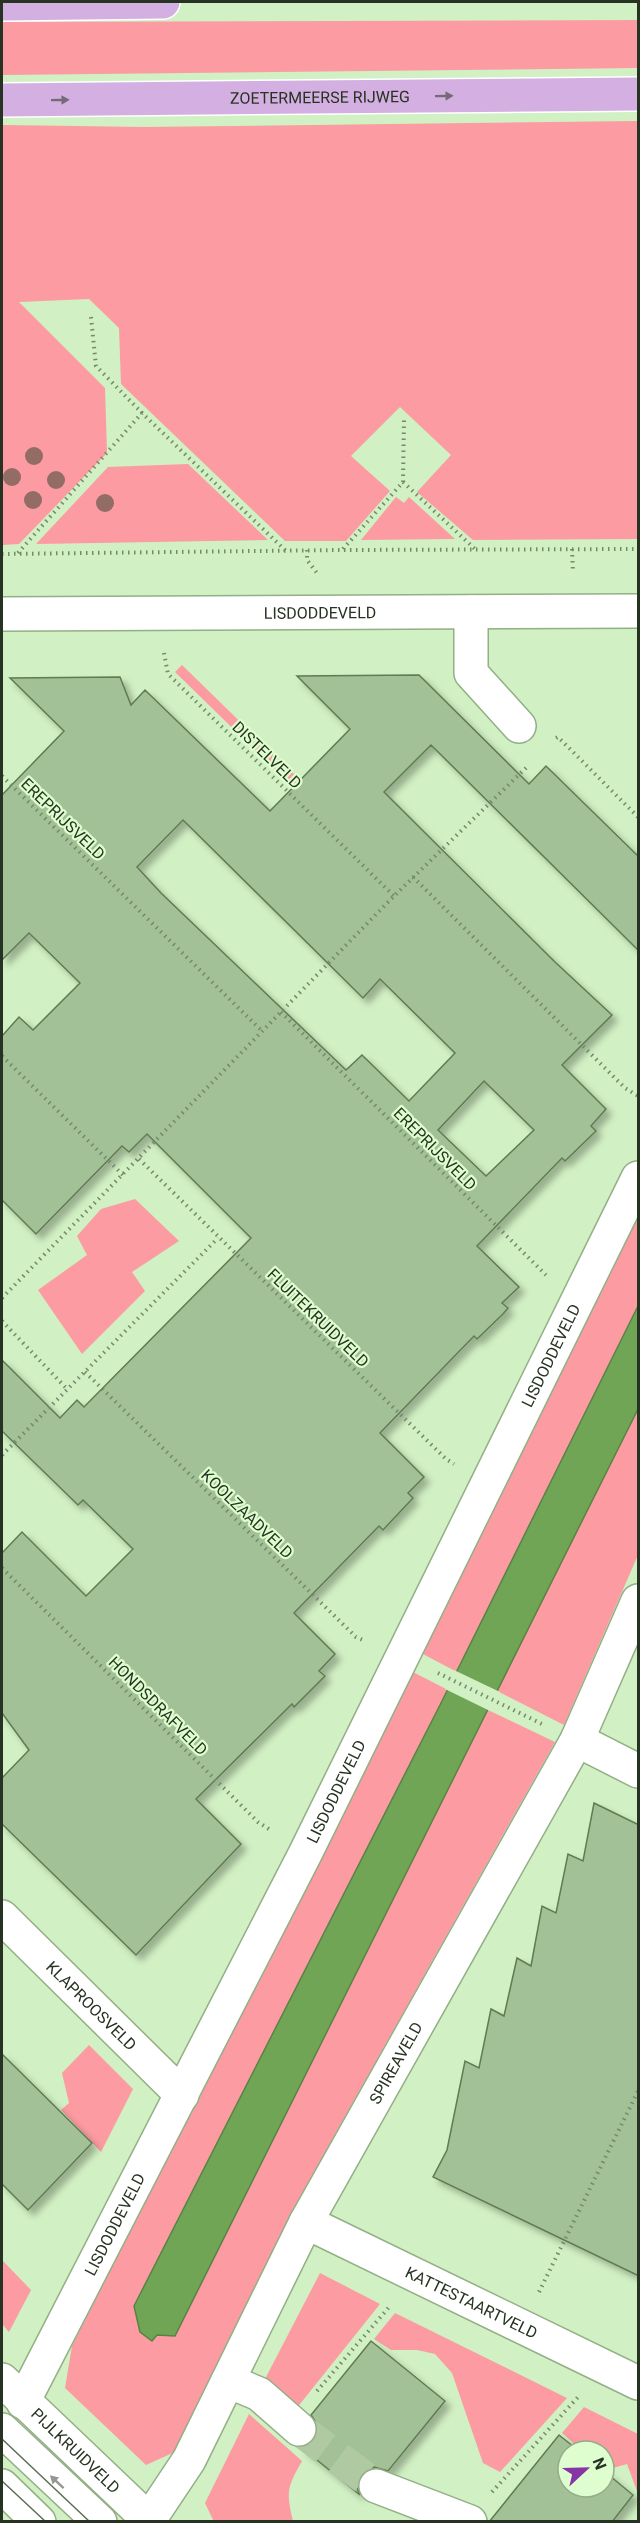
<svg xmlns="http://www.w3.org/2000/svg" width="640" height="2523" font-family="Roboto,sans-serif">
<defs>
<filter id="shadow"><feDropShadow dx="5.5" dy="5.5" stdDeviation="3" flood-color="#0004"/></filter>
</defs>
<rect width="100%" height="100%" fill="#d1f0c3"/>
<g fill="#fc9ba1">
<polygon points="638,20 638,68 2,75 2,22"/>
<polygon points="638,121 638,539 473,540 417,492 451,455 400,407 351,456 390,491 346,541 285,541 121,384 119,328 89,299 19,302 105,388 107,453 19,544 2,545 2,125 144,127"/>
<polygon points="188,464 268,540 36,544 108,467"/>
<polygon points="396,497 404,503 409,497 455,539 361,540"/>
<polygon points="182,665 341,820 335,828 175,672"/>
<polygon points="135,1199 179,1241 132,1272 145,1291 82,1354 38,1290 87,1255 77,1236 101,1209"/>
<polygon points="638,1212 638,1306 457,1672 419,1652"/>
<polygon points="638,1409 638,1555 564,1725 497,1691"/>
<polygon points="411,1671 448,1690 134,2306 152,2341 157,2335 175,2335 488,1710 555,1742 292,2211 177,2451 146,2465 65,2388 72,2346"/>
<polygon points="89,2045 133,2089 101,2152 61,2110 69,2103 62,2073"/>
<polygon points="2,2260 31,2290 9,2332 2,2324"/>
<polygon points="320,2273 380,2304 296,2409 264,2381"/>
<polygon points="395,2313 567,2398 500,2472 483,2463 452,2373 435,2354 417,2350 391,2350 374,2339"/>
<polygon points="584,2407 638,2434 638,2494 627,2464 606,2470 604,2468 604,2451 583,2451 562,2433"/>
<path d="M 249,2414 L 302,2461 C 287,2487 286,2492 293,2521 L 214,2522 L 205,2503 Z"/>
</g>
<polygon fill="#6fa555" stroke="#598346" stroke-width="1.5" points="638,1306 638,1409 175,2336 157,2335 152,2341 140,2332 134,2306 440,1705"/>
<polygon fill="#d1f0c3" points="454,1670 500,1692 490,1711 445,1689"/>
<g fill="#a3c196" stroke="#5f7b53" stroke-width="1.5" fill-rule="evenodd" filter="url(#shadow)">
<path d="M 419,675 L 529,784 L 546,766 L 639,857 L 639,951 L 431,745 L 384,792 L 555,962 L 612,1015 L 562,1065 L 606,1109 L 591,1126 L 596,1131 L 565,1161 L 562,1158 L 477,1246 L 519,1287 L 502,1303 L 508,1308 L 503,1314 L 477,1339 L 474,1336 L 380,1433 L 424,1477 L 408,1493 L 413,1498 L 383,1530 L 379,1526 L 294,1613 L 335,1654 L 319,1671 L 325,1676 L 294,1707 L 292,1704 L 196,1799 L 241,1844 L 136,1955 L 2,1824 L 2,1778 L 29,1750 L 2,1713 L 2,1553 L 22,1532 L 86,1596 L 133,1549 L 83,1500 L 78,1505 L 2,1431 L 2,1360 L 60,1418 L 77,1400 L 84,1407 L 251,1238 L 147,1134 L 129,1152 L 122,1146 L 36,1234 L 2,1200 L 2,1036 L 19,1017 L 33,1030 L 80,983 L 29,933 L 2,960 L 2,795 L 64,731 L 10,678 L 120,677 L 131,705 L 145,690 L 270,811 L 350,729 L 297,676 ZM 183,820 L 363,998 L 380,979 L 455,1053 L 409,1101 L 362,1055 L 346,1070 L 161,893 L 137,867 ZM 484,1081 L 534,1130 L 486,1176 L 438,1130 Z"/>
<polygon points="594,1803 639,1825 639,2276 433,2177 447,2150 465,2061 479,2068 491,2009 504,2016 517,1958 531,1966 542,1906 556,1913 568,1854 583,1861"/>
<polygon points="2,2054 92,2143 28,2210 2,2184"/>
<polygon points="371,2341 445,2401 388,2471 374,2467 364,2472 358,2480 357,2488 360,2495 301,2447 313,2442 317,2433 317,2424 311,2415"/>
<polygon points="559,2435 579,2451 568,2451 568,2487 604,2487 604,2471 633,2495 612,2522 489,2522"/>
</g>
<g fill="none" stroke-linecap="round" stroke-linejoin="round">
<polyline stroke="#afcaa3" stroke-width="33" stroke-dasharray="33 16" stroke-linecap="butt" points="299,2429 376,2486"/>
<defs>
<g id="minor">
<polyline points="471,612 471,673 519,726"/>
<path id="s1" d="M 2,614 L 638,611"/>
<polyline points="577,1740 638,1771"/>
<path id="s2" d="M 2,1917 L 182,2095"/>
<path id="s3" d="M 306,2222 L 638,2383"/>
<path id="s4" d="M 2,2380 L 151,2522"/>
<polyline points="228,2381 259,2394 299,2429"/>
<path id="s5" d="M 23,2402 L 305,1854 L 638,1178"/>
<polyline points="2,2430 100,2522"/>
<polyline points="2,2486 39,2522"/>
<polyline points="376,2486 470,2522"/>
<path id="s6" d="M 149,2520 L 189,2460 L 306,2222 L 577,1740 L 638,1601"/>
</g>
<g id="major">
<polyline points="2,4 163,2"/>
<path id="s7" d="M 2,100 L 638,94"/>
</g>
</defs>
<use href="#minor" stroke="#92af85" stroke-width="36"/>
<use href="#major" stroke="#fff" stroke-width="36"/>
<g stroke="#758a6c" stroke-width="4" stroke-dasharray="1.5 4.5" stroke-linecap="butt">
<polyline points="91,317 96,366 142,413"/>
<polyline points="403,482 404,420"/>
<polyline points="343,549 403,482 475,549"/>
<polyline points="572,549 573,572"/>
<polyline points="307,550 307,560 317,573"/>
<polyline points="18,553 142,413 286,551"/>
<polyline points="2,554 342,550 638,549"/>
<polyline points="164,653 168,674 394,896"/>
<polyline points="556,738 558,737 638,817"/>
<polyline points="2,776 262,1031"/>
<polyline points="413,877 625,1088 638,1096"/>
<polyline points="281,1012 546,1275"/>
<polyline points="2,1056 123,1175"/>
<polyline points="139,1159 446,1459 454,1464"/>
<polyline points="2,1298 394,896 529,765"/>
<polyline points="2,1321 67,1389"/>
<polyline points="85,1372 356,1637 365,1641"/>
<polyline points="2,1455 218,1238"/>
<polyline points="2,1568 258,1822 272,1831"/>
<polyline points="438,1673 542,1724"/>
<polyline points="539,2292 638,2091"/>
<polyline points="317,2391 390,2306"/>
<polyline points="492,2492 578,2397"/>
</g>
<use href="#minor" stroke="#fff" stroke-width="33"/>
<use href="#major" stroke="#d4b0e2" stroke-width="33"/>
<g stroke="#5c6e55" stroke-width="1.5">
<polyline points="2,2439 90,2522"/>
<polyline points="2,2481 46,2522"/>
</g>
</g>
<g fill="#926c65">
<circle cx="34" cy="456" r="9"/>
<circle cx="12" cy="477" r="9"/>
<circle cx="56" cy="480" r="9"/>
<circle cx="33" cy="500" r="9"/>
<circle cx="105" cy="503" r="9"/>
</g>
<defs><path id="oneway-solid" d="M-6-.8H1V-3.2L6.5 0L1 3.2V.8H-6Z" transform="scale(1.5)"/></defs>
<g fill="#756b78">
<use href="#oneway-solid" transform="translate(444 96) rotate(-1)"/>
<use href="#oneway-solid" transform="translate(60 100) rotate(-1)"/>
</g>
<use fill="#939990" href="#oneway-solid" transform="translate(57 2482) rotate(-137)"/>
<g text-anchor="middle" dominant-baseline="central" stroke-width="4.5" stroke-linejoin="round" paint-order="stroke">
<g font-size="16" fill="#273322" stroke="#defed0">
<text stroke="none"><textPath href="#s7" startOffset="318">ZOETERMEERSE RIJWEG</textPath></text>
<text stroke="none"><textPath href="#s1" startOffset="318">LISDODDEVELD</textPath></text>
<text transform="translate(267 755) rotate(44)">DISTELVELD</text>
<text transform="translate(63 819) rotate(44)">EREPRIJSVELD</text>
<text transform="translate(435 1149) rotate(45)">EREPRIJSVELD</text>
<text transform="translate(318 1318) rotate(44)">FLUITEKRUIDVELD</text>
<text stroke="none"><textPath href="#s5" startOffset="1172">LISDODDEVELD</textPath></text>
<text transform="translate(247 1514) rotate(44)">KOOLZAADVELD</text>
<text transform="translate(158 1706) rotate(45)">HONDSDRAFVELD</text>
<text stroke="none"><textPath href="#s5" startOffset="686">LISDODDEVELD</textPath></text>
<text stroke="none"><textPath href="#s2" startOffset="126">KLAPROOSVELD</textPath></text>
<text stroke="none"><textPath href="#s6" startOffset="520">SPIREAVELD</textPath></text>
<text stroke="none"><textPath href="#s5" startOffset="200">LISDODDEVELD</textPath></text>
<text stroke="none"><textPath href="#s3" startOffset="184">KATTESTAARTVELD</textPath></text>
<text stroke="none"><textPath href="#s4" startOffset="102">PIJLKRUIDVELD</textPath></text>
</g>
</g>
<rect width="640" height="2523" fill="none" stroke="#273322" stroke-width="6"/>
<g transform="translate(586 2469) rotate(68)"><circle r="28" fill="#defed0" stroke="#95ad8a" stroke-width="1.5"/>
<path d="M0-4.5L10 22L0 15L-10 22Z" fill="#8735a4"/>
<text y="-9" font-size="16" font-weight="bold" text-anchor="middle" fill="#273322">N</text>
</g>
</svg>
